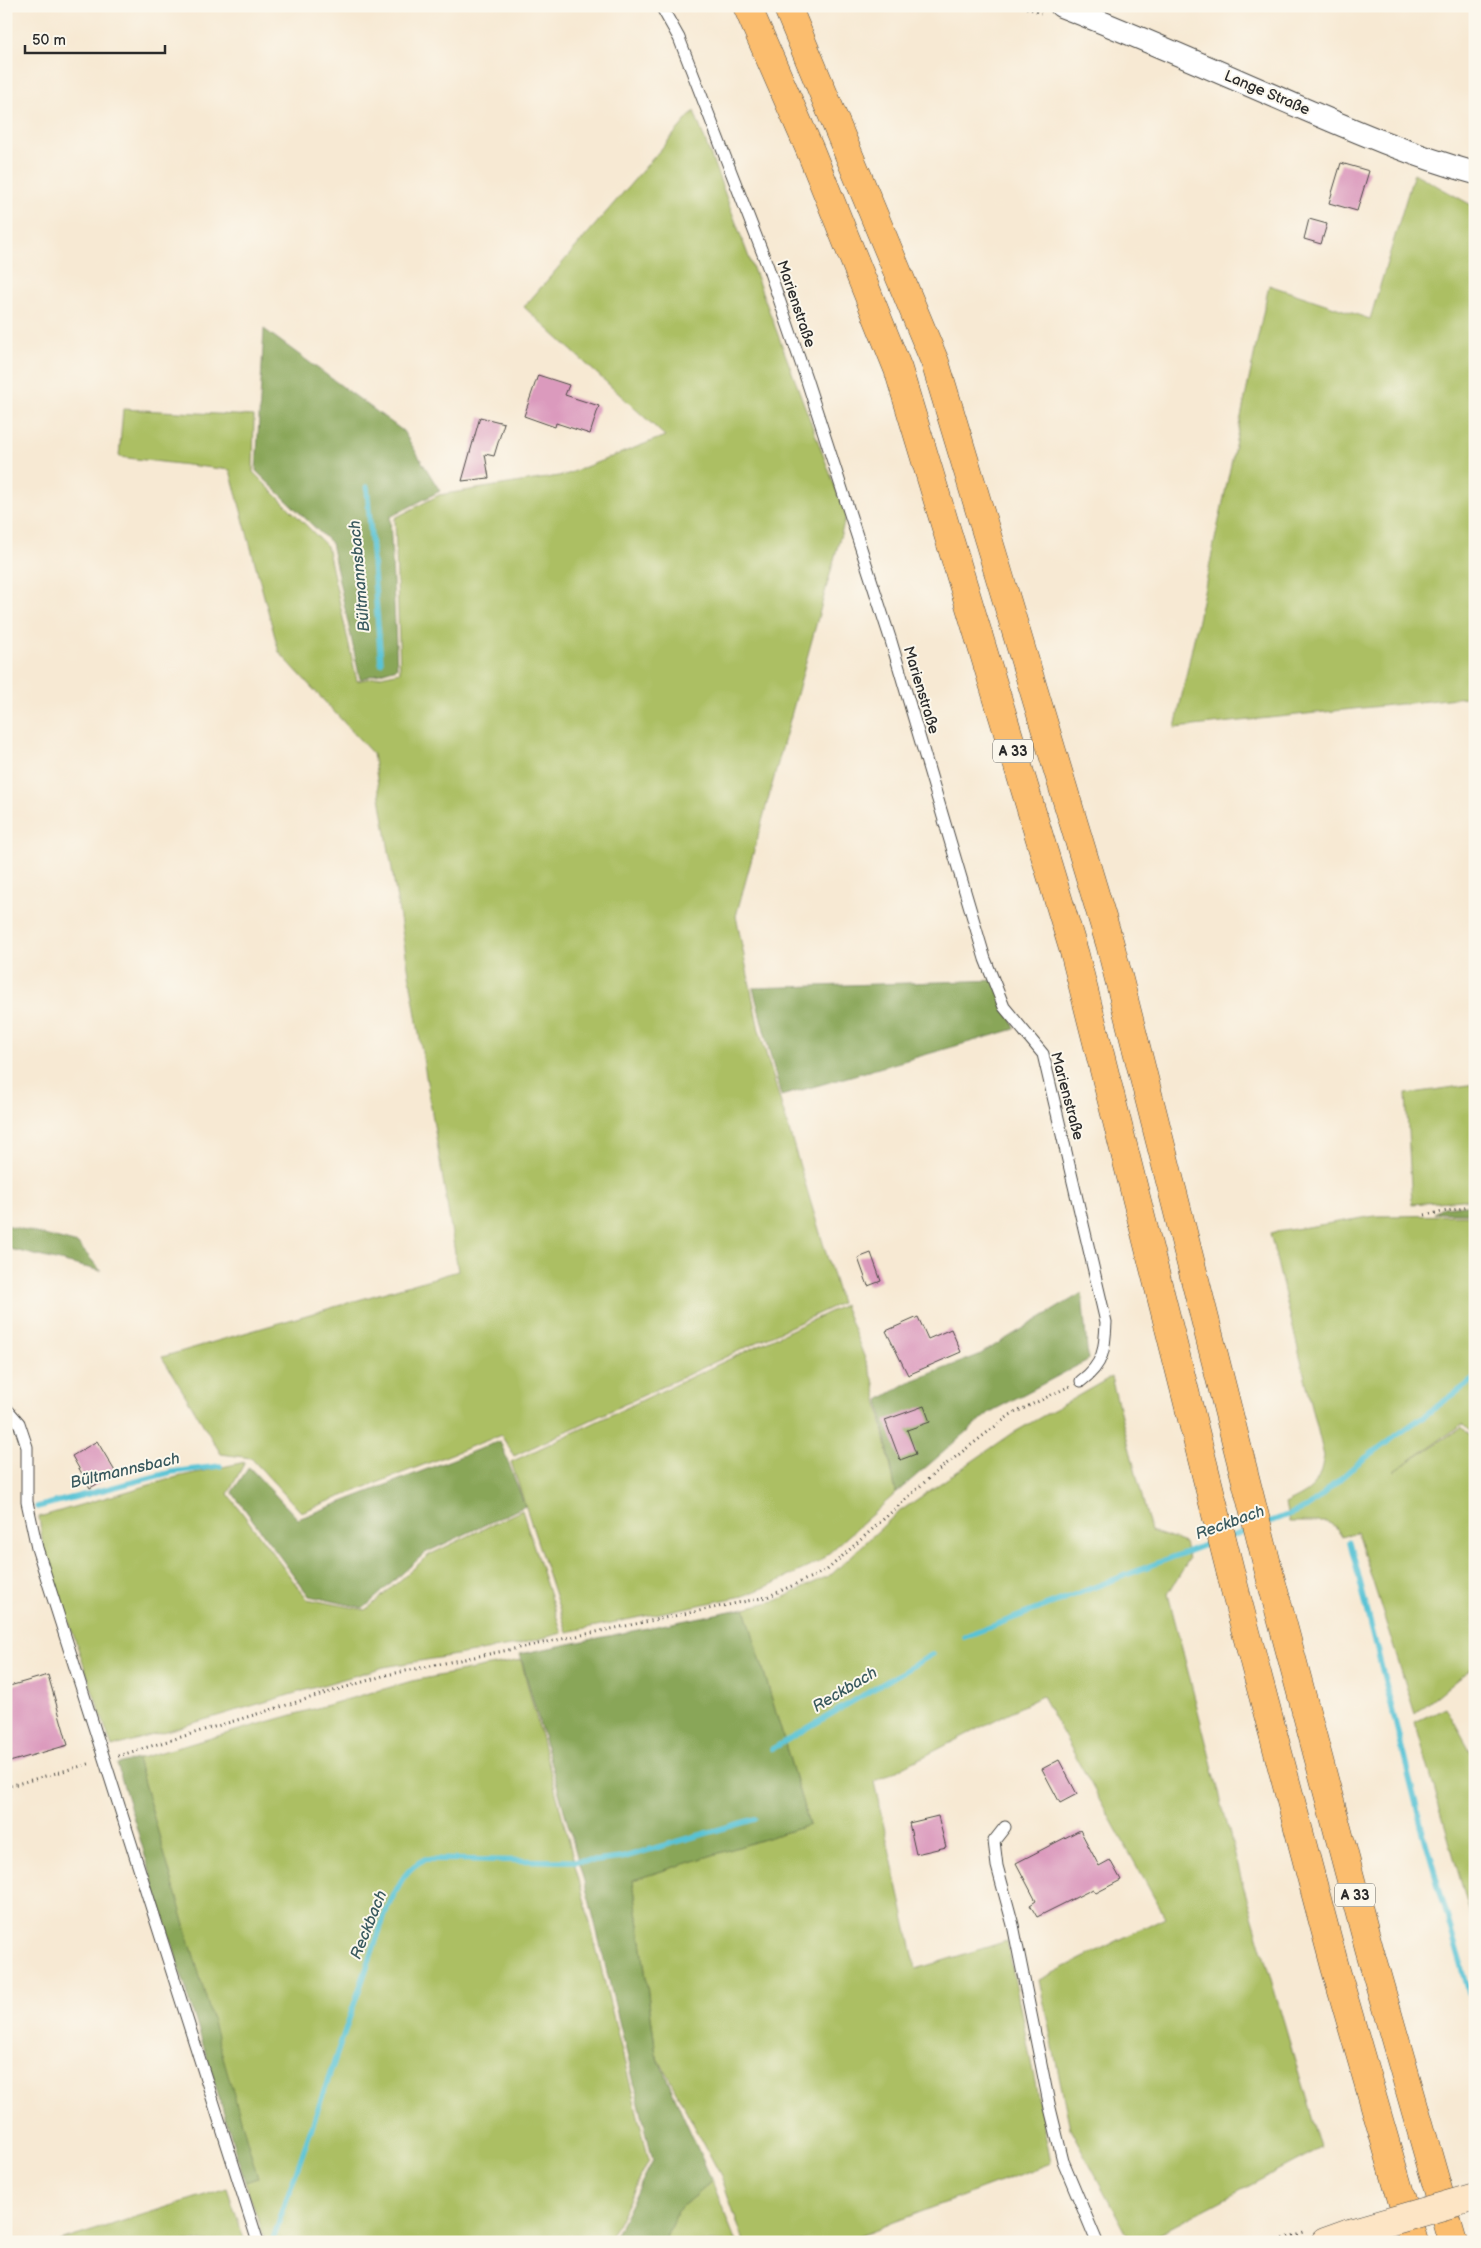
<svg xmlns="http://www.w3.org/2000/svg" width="1481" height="2248" font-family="'Balsamiq Sans',sans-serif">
<rect width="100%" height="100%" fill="#fbf7ec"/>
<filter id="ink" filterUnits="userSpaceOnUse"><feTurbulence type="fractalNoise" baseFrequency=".02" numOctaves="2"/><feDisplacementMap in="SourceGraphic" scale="10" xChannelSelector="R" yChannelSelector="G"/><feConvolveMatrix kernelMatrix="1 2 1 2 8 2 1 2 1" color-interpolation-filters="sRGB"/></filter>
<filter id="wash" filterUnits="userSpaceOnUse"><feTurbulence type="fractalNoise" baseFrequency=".0096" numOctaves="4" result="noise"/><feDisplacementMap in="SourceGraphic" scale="20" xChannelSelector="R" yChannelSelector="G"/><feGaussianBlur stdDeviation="1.12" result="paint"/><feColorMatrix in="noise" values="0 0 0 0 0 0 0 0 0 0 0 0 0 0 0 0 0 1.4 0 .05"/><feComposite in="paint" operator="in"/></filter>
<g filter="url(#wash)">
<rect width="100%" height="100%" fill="#f7e9d3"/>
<g fill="#acbf63" stroke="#6c7547">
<polygon points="694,111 846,516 736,916 759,1030 841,1303 514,1456 501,1435 301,1512 251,1458 221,1454 162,1357 458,1271 373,754 279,652 230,470 119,457 123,409 254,416 253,472 327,546 357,681 400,672 395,518 439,495 565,475 665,436 524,307"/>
<polygon points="1414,173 1475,207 1475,696 1175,728 1269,285 1370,319"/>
<polygon points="1475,1084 1475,1199 1412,1204 1406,1094"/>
<path d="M 1475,1215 L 1475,1429 L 1471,1432 L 1463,1424 L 1394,1471 L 1462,1427 L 1475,1440 L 1475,1665 L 1415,1714 L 1357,1532 L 1342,1537 L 1336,1527 L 1327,1522 L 1289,1522 L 1285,1504 C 1313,1490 1319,1487 1324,1456 L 1270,1233 L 1375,1216 Z"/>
<polygon points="844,1305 873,1379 896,1493 819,1562 766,1587 743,1596 567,1632 511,1462"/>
<polygon points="1111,1377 1151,1531 1185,1543 1189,1559 1168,1594 1241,1878 1321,2148 1143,2242 1131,2242 1070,2128 1039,1980 1165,1917 1042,1696 874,1782 916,1969 1007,1941 1051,2163 841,2242 744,2242 721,2176 656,2054 633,1880 809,1825 745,1608 778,1600 832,1574 896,1514 1013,1433"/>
<polygon points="245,1462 228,1494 307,1599 366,1610 429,1555 522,1510 562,1633 516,1645 384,1667 112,1747 43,1547 39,1517 177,1477"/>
<polygon points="521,1660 583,1895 649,2160 608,2242 266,2242 245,2182 257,2178 137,1759 412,1681"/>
<polygon points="1446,1707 1475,1759 1475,1931 1415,1722"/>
<polygon points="712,2181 736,2242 664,2242 678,2210"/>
<polygon points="227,2188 245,2242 57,2242"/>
</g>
<g fill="#89a659" stroke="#5a6842">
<polygon points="264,329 403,431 440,491 390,517 397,668 360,679 331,543 256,471"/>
<polygon points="1000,980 1015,1029 781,1096 753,988"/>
<polygon points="1475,1204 1475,1213 1434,1213 1444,1207"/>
<polygon points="6,1225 78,1244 101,1271 6,1248"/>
<polygon points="1082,1293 1088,1360 990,1412 896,1493 879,1400 909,1382 979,1355"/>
<polygon points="500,1441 525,1506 425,1553 364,1608 309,1596 232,1492 249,1467 298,1519"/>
<polygon points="745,1608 809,1825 633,1880 656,2054 712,2181 678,2210 664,2242 612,2242 653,2160 589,1899 520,1654"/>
<polygon points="137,1759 258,2178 245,2182 117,1764"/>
</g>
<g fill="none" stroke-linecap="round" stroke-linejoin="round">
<g stroke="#59c3d5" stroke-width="5.5">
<polyline points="367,487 381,663"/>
<polyline points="37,1507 172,1472 220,1466"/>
<polyline points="1264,1524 1308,1507 1357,1464 1475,1379"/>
<polyline points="1229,1537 1250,1529"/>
<polyline points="1350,1542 1424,1836 1475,2013"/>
<polyline points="964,1637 1215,1541"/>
<polyline points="772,1749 933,1654"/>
<path d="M 272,2242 L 387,1909 C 398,1887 403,1870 425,1859 L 552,1861 L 596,1861 L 621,1858 L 755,1819"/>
</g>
</g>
<g id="blocks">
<g fill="#db9abd">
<polygon points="1341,163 1369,171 1357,211 1329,203"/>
<polygon points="1309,219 1327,224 1321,244 1304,239"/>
<polygon points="538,375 569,385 565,395 599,406 590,434 556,423 555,427 524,416"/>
<polygon points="480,417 504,423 494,456 485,454 489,478 462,481"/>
<polygon points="871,1253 881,1281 868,1286 858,1258"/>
<polygon points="918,1317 928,1339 951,1329 961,1352 908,1375 886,1331"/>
<polygon points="924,1406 930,1422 907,1430 916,1454 900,1460 885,1420"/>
<polygon points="97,1441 116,1473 90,1488 72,1456"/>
<polygon points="48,1675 68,1745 6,1763 6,1687"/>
<polygon points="1059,1760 1077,1794 1060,1803 1042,1769"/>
<polygon points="938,1816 946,1847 916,1854 909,1823"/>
<polygon points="1080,1830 1099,1866 1110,1860 1121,1880 1096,1893 1093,1889 1037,1917 1030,1905 1036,1901 1016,1863"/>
</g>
</g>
</g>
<g filter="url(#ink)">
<use href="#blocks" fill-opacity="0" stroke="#4a4844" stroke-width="1"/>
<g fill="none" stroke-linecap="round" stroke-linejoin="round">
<defs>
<g id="lane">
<path d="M 661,6 L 679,38 L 768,267 L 806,378 L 891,641 L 985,959 L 1004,1007 L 1043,1054 L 1106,1322 C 1105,1348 1104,1364 1081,1381"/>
<polyline points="6,1408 19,1423 27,1447 27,1502 37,1548 258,2242"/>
<polyline points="1005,1827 994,1841 997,1866 1013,1925 1050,2108 1063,2161 1097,2242"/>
</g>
<path id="street" d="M 1061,6 C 1141,37 1218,72 1297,106 C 1355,131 1413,156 1475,173"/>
<polyline id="secondary" points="1325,2242 1350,2233"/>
<g id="highway">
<polyline points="747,6 810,150 898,369 1075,955 1237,1598 1335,1967 1414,2242"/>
<polyline points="787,6 935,362 1110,944 1271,1580 1369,1948 1453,2242"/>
</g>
</defs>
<use href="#lane" stroke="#4a4844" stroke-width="13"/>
<use href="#street" stroke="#4a4844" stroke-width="24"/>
<use href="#secondary" stroke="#4a4844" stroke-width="29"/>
<use href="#highway" stroke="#4a4844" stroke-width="29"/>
<g stroke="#4a4844" stroke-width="3" stroke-dasharray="1 4" stroke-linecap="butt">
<polyline points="1022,6 1041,13"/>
<polyline points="1425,1215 1475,1206"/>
<polyline points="118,1756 386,1675 767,1597 827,1570 936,1472 1010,1415 1070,1386"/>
<polyline points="6,1787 92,1763"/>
<polyline points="1274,2242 1307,2231"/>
</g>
<use href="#lane" stroke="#fff" stroke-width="11"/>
<use href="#street" stroke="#fff" stroke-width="22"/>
<use href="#secondary" stroke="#fde5c5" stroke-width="28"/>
<use href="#highway" stroke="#fbbd6e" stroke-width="28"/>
<defs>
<polyline id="secondary-bridge" points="1350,2233 1475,2197"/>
</defs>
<use href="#secondary-bridge" stroke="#4a4844" stroke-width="29" stroke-linecap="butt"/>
<use href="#secondary-bridge" stroke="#fde5c5" stroke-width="28"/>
</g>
</g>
<g text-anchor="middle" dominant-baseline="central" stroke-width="4" stroke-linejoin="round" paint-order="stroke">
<g fill="#fbf7ec" stroke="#696865" stroke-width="1">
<rect x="993" y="739.5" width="40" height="23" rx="4"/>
<rect x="1335" y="1883.5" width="40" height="23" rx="4"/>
</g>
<g font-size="14" font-weight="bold" fill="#2b2b2b">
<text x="1013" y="751">A 33</text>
<text x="1355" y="1895">A 33</text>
</g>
<g font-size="15" fill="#2b2b2b" stroke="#fbf7ec">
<text transform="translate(1267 93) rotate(23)">Lange Straße</text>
<text transform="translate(796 304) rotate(71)">Marienstraße</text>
<text transform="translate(921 690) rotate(73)">Marienstraße</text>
<text transform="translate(1067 1096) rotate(75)">Marienstraße</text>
</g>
<g font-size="16" font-style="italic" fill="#39595e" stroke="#fbf7ec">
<text transform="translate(360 576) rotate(-95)">Bültmannsbach</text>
<text transform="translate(125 1471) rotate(-13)">Bültmannsbach</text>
<text transform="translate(1230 1523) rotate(-20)">Reckbach</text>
<text transform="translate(845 1690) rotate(-31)">Reckbach</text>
<text transform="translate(369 1925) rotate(-68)">Reckbach</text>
</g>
</g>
<rect width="1481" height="2248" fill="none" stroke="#fbf7ec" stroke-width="25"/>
<path d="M25 45v8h140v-8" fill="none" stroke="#2b2b2b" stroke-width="2.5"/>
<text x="32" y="45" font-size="15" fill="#2b2b2b" stroke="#fbf7ec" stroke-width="4" paint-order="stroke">50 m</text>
</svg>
